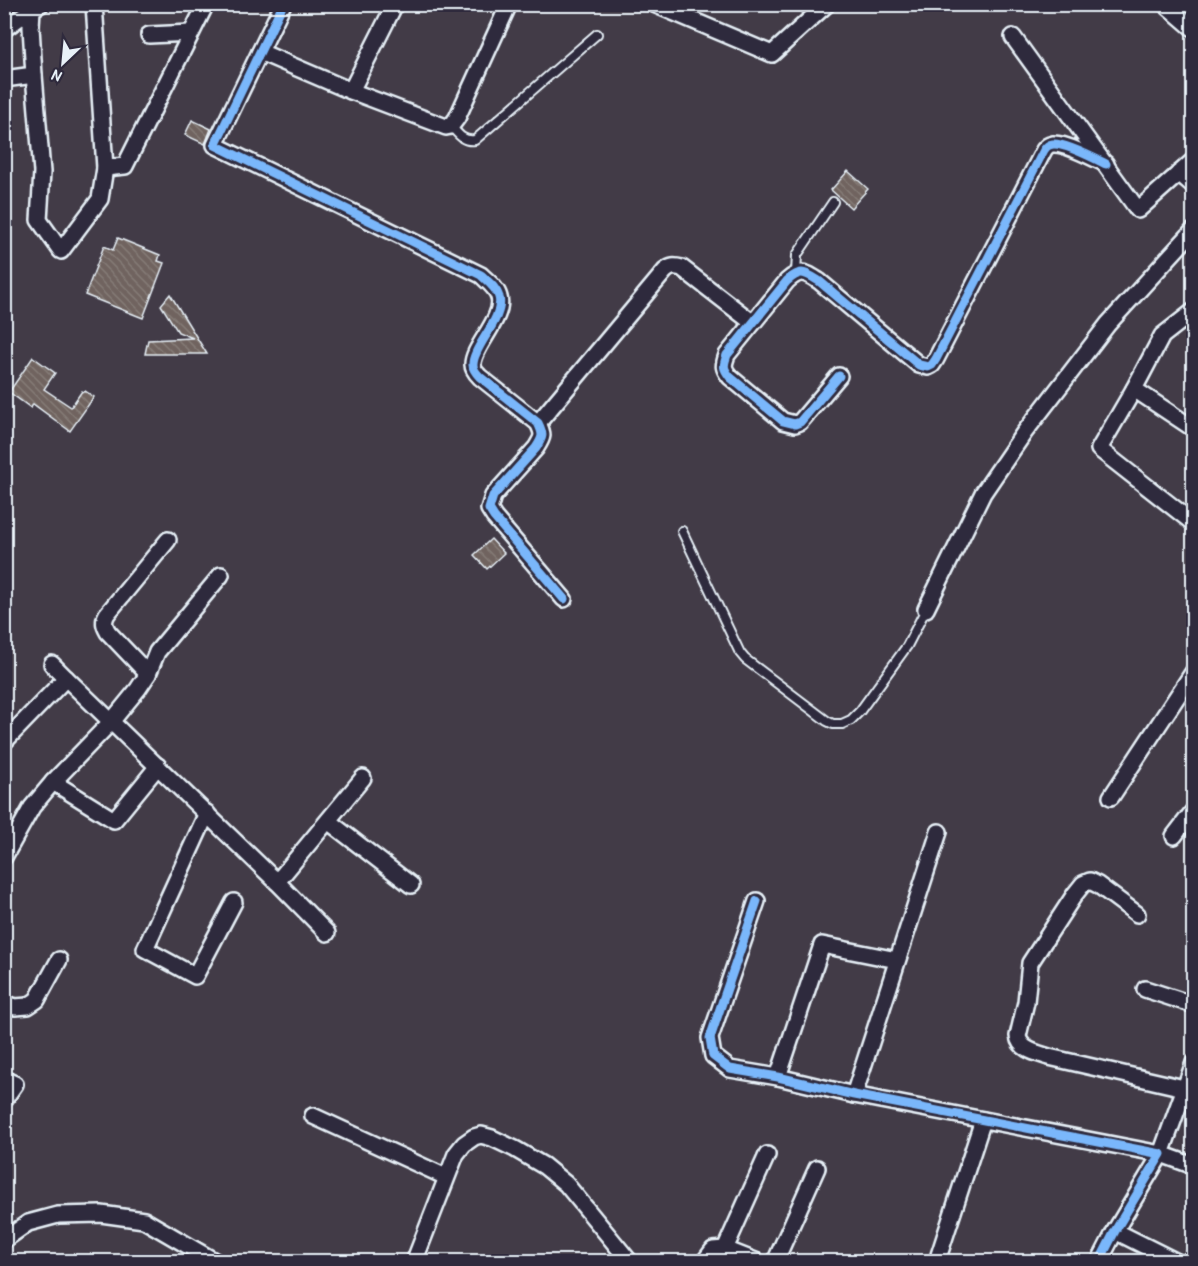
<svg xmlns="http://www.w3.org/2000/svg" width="1198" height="1266" font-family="'Patrick Hand',sans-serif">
<defs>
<pattern id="building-back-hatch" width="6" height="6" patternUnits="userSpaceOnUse" patternTransform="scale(1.5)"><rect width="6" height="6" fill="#70645f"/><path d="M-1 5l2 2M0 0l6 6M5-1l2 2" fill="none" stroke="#847b77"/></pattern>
</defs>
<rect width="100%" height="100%" fill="#423b47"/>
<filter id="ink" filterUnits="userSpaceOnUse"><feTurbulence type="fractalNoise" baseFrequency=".0167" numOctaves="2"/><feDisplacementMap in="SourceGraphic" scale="12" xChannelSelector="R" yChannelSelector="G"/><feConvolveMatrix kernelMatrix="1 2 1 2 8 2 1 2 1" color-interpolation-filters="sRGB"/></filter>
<g filter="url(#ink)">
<g fill="url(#building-back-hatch)" stroke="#e8f1f8" stroke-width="1.5">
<polygon points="192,120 211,129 205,144 185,135"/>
<polygon points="848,171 868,189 851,208 831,190"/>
<polygon points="118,238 160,255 158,261 164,263 143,318 85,295 104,246 113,250"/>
<polygon points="170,294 197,338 207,354 145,354 148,340 193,338 178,332 161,305"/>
<polygon points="33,357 55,373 44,389 71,407 82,391 84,392 85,391 94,397 70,431 33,404 31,408 9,392"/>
<polygon points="491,539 504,553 487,569 474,555"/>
</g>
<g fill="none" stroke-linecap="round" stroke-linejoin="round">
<defs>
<g id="lane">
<path d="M 451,126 C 458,134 463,142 475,140 L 597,34"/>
<polyline points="796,273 797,255 833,202"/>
<polyline points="682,531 740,653 745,659 827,721 833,724 842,724 851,720 860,711 907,646 926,609"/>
</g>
<g id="street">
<polyline points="41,4 32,9 31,27 34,75 42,172 39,220 61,251 100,199 105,168"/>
<polyline points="94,4 105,168 125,166 206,4"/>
<path d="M 283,4 L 215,145 L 481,275 C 487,281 497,288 499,297 C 505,318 472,347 473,365 C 473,370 477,374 480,377 L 538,423 C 544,435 543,437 536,448 L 493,496 L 489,509 L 494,517 L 564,599"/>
<polyline points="654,4 772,54 827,4"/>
<polyline points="1165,4 1194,29"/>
<polyline points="4,29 32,9"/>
<polyline points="149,35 191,33"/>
<polyline points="1013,37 1138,210 1194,160"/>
<polyline points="260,52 351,91 446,127 451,126 457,118 509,4"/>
<polyline points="4,79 34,75"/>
<polyline points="351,91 395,4"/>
<polyline points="1179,173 1194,186"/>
<polyline points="1194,311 1162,336 1134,389 1194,429"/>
<path d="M 839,376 L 800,422 L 795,424 L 783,421 L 730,377 C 723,368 723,366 727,355 L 787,281 C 801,269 804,272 819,281 L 919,365 L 928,367 L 932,365 L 936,359 L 1044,150 C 1047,146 1048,145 1053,144 C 1065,143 1094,158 1106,164"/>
<polyline points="1134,389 1099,449 1192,522"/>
<path d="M 538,423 L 665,271 C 671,266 674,266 682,268 L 753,323"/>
<polyline points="926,609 983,493 1024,433 1108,324 1194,230"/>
<polyline points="52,664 66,678"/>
<path d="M 148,674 L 108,632 C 104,625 103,621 107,614 L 168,540"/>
<polyline points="4,742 66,678 277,882 363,778"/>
<polyline points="53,782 114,820 158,766"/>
<polyline points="1111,797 1194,671"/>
<polyline points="207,813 145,949 195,976 234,902"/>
<polyline points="328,821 411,885"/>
<polyline points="1174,836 1194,810"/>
<polyline points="4,857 32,807 53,782 111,722 138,689 148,674 157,652 221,575"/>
<polyline points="277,882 327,933"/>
<polyline points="757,901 710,1038 713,1056 730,1069 778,1077 854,1095 1161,1154 1115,1231 1099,1262"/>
<path d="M 1137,914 L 1098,885 L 1090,881 L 1083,884 L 1075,894 L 1030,963 L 1026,1002 L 1018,1036 C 1020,1050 1037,1053 1049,1057 L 1184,1088"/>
<polyline points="1145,989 1194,1005"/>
<polyline points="4,1003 15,1007 28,1006 37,1000 59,960"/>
<polyline points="1194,1063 1161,1154 1194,1166"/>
<polyline points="778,1077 822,945 897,960"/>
<polyline points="4,1079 15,1084 4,1100"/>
<polyline points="854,1095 939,832"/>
<polyline points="313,1116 446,1177"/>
<polyline points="1115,1231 1177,1262"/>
<polyline points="4,1240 28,1223 58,1215 101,1214 144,1220 216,1262"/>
<polyline points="725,1249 767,1155"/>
<polyline points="939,1255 983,1120"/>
<polyline points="414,1262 456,1154 464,1144 474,1137 481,1135 492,1138 515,1149 544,1166 566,1184 630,1262"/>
<polyline points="704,1262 713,1250 725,1249 758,1262"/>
<polyline points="775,1262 817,1168"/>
<polyline points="1188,1262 1194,1256"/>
</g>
</defs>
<use href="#lane" stroke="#e8f1f8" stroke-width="12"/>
<use href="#street" stroke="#e8f1f8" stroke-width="20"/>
<use href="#lane" stroke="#2f2a3d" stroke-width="8"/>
<use href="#street" stroke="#2f2a3d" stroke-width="15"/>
<defs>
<g id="cycleway">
<path d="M 283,4 L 215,145 L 481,275 C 487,281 497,288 499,297 C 505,318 472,347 473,365 C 473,370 477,374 480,377 L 538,423 C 544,435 543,437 536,448 L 493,496 L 489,509 L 494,517 L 564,599"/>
<path d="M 839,376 L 800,422 L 795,424 L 783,421 L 730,377 C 723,368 723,366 727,355 L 787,281 C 801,269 804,272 819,281 L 919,365 L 928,367 L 932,365 L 936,359 L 1044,150 C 1047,146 1048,145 1053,144 C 1065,143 1094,158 1106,164"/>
<polyline points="757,901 710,1038 713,1056 730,1069 778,1077 854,1095 1161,1154 1115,1231 1099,1262"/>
</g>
</defs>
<use href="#cycleway" stroke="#2f2a3d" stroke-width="13"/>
<use href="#cycleway" stroke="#7ab7fb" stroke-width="9"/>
</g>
</g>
<rect width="1198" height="1266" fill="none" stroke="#2f2a3d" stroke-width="24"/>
<rect x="12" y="12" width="1174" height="1242" fill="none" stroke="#e8f1f8" stroke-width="2" filter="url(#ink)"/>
<g transform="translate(63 63) rotate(206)" stroke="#2f2a3d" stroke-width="4.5" paint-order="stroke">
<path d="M0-4.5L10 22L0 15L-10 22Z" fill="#e8f1f8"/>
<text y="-9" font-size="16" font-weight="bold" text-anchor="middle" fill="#e8f1f8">N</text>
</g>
</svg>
